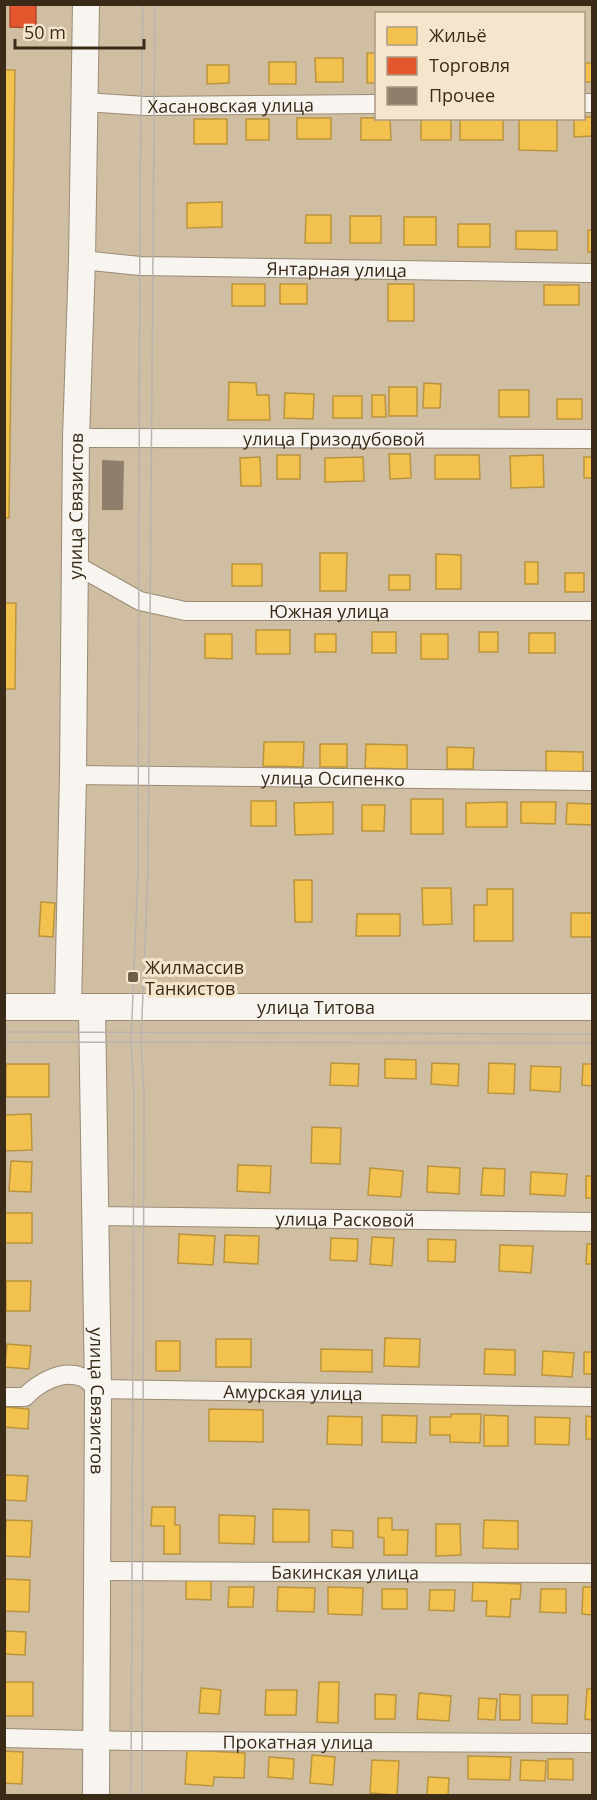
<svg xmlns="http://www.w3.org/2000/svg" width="597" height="1800" font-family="'Open Sans',sans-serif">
<rect width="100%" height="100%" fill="#d0bea3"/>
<g fill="#f2c14e" stroke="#ba943e" stroke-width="1.5">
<rect x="367" y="53" width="9" height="30"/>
<polygon points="315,58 343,58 343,82 316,82"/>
<rect x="269" y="62" width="27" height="22"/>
<rect x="585" y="63" width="7" height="19"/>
<polygon points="207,65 229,65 229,83 207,84"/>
<polygon points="4,70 15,70 9,518 4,518"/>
<polygon points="584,117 592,117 592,136 574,137 574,118 584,118"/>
<rect x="297" y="118" width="34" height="21"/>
<polygon points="361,118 390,118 391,140 361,140"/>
<rect x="194" y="119" width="33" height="25"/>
<rect x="246" y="119" width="23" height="21"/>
<rect x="421" y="119" width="30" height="21"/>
<rect x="460" y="119" width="43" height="21"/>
<polygon points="519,119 557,119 557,151 519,150"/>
<polygon points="222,202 222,227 187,228 187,203"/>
<polygon points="306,215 331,215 331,243 305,243"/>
<rect x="350" y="216" width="31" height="27"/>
<rect x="404" y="217" width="32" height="28"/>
<rect x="458" y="224" width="32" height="23"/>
<rect x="588" y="230" width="4" height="22"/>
<polygon points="516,231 557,231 557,250 516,249"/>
<rect x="232" y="284" width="33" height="22"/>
<rect x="280" y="284" width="27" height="20"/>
<rect x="388" y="284" width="26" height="37"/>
<rect x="544" y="285" width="35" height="20"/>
<polygon points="229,382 256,383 257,395 269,395 270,420 228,420"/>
<polygon points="424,383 441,384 440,408 423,408"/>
<rect x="389" y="387" width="28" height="29"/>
<rect x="499" y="390" width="30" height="27"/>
<polygon points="285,393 314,394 313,419 284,418"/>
<polygon points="372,395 385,395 386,417 372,417"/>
<rect x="333" y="396" width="29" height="22"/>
<rect x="557" y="399" width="25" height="20"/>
<polygon points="389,454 410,454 411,478 390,479"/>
<rect x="277" y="455" width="23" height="24"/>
<polygon points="435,455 479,455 480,479 435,479"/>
<polygon points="543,455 544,487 511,488 510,456"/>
<polygon points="260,457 261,486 241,486 240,458"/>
<polygon points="363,457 364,481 325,482 325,458"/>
<rect x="584" y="457" width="8" height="21"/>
<polygon points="320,553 347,553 346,591 320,591"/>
<polygon points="436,554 461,555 461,589 436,589"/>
<rect x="525" y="562" width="13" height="22"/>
<rect x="232" y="564" width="30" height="22"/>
<rect x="565" y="573" width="19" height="19"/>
<rect x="389" y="575" width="21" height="15"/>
<polygon points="4,603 16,603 15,689 4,689"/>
<rect x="256" y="630" width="34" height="24"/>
<rect x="372" y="632" width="24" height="21"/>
<rect x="479" y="632" width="19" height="20"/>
<rect x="529" y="633" width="26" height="20"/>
<polygon points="205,634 232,634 232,659 205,658"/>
<rect x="315" y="634" width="21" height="18"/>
<rect x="421" y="634" width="27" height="25"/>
<polygon points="264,742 304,742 303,767 263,766"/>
<rect x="320" y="744" width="27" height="23"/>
<polygon points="366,744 407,745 407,769 365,768"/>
<polygon points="447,747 474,748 473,769 447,769"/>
<polygon points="546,751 583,752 583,773 546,773"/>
<rect x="411" y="799" width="32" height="35"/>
<rect x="251" y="801" width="25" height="25"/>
<polygon points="333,802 333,834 295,835 294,803"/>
<polygon points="507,802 507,827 466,827 466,803"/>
<polygon points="521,802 556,802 555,824 521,823"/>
<polygon points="567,803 592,804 592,825 566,824"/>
<polygon points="362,805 385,805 384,831 362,831"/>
<polygon points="294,880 312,880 312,922 295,922"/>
<polygon points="422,888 451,888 452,924 423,925"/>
<polygon points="487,889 513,889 513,941 474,941 474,905 487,905"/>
<polygon points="41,902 55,903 53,937 39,936"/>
<rect x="571" y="913" width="21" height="24"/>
<polygon points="357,914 400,914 400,936 356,936"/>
<polygon points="385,1059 416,1060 416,1079 385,1078"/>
<polygon points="331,1063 359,1064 358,1086 330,1085"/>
<polygon points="432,1063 459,1064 458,1086 431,1084"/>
<polygon points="489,1063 515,1064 514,1094 488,1093"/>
<rect x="6" y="1064" width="43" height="33"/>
<polygon points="583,1064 592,1064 592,1086 582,1085"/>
<polygon points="531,1066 561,1067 560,1092 530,1090"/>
<polygon points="31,1114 32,1150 4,1151 4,1115"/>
<polygon points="312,1127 341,1128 340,1164 311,1163"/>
<polygon points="11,1161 32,1162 31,1192 9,1191"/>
<polygon points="238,1165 271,1166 270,1193 237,1191"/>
<polygon points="428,1166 460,1168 459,1194 427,1192"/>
<polygon points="370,1168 403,1171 401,1197 368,1195"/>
<polygon points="483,1168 505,1169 504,1196 481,1195"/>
<polygon points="531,1172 567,1174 565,1196 530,1194"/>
<rect x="586" y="1176" width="6" height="22"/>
<rect x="4" y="1213" width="28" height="30"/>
<polygon points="179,1234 215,1236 213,1265 178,1263"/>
<polygon points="225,1235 259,1236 258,1264 224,1262"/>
<polygon points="372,1237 394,1238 392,1266 370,1264"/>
<polygon points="331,1238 358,1239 357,1261 330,1260"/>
<polygon points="428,1239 456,1240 455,1262 428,1261"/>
<polygon points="587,1244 592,1244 592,1264 586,1264"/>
<polygon points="500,1245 533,1246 531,1273 499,1271"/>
<polygon points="6,1281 31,1281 30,1311 6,1311"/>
<polygon points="385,1338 420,1339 419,1367 384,1366"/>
<rect x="216" y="1339" width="35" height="28"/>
<rect x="156" y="1341" width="24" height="30"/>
<polygon points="7,1344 31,1346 29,1369 5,1367"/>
<polygon points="321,1349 372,1350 372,1372 321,1371"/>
<polygon points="485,1349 515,1350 515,1375 484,1374"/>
<polygon points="543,1351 574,1353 572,1377 542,1375"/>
<rect x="584" y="1352" width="8" height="22"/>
<polygon points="5,1407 29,1409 28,1429 4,1427"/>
<polygon points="209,1409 263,1410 263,1442 209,1441"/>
<polygon points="451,1414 481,1414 480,1443 450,1442 450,1435 430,1435 430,1417 451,1417"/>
<polygon points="382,1415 417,1416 416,1443 382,1442"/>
<polygon points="484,1415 508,1416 508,1446 484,1446"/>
<polygon points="328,1416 362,1417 362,1445 327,1444"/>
<polygon points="586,1416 592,1417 592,1439 586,1439"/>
<polygon points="535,1417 570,1418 569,1445 535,1444"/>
<polygon points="4,1475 28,1476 26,1501 4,1500"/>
<polygon points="152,1507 175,1507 175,1525 180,1525 180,1554 164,1554 164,1526 151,1526"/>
<polygon points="273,1509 309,1510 309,1542 273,1542"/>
<polygon points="219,1515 255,1516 254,1544 219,1543"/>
<polygon points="378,1518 392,1518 392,1530 408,1530 407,1555 384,1555 384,1538 378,1537"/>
<polygon points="6,1520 32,1521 30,1557 4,1556"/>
<polygon points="484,1520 518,1521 518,1549 483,1548"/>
<polygon points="436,1524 460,1524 461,1555 436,1556"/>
<polygon points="332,1530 353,1531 353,1548 332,1547"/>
<polygon points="4,1579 30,1580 29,1612 4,1611"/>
<polygon points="186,1579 211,1580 211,1600 186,1599"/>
<polygon points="473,1582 521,1584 520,1599 511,1599 510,1617 486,1616 487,1601 472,1601"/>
<polygon points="229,1587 254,1587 253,1607 228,1607"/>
<polygon points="278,1587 315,1588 314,1612 277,1611"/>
<polygon points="328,1587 363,1588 362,1615 328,1614"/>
<polygon points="583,1587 592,1587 592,1615 582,1614"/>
<rect x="382" y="1589" width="25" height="20"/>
<polygon points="541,1589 566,1589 566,1613 540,1612"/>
<polygon points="430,1590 455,1590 454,1611 429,1610"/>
<polygon points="6,1631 26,1632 25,1655 5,1654"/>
<rect x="4" y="1682" width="29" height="34"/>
<polygon points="319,1682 339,1682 338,1723 317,1722"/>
<polygon points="201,1688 221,1690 219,1714 199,1713"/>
<polygon points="587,1689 592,1689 592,1720 585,1719"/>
<polygon points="266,1690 297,1690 296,1715 265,1715"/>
<polygon points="419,1693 451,1696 449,1721 417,1719"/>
<polygon points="375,1694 396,1695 395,1719 375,1719"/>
<polygon points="500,1694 520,1695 520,1720 500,1720"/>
<polygon points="532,1695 568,1695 567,1724 532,1723"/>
<polygon points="479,1698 497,1699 495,1720 478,1719"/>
<polygon points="187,1750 245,1753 244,1778 214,1777 213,1786 185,1784"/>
<polygon points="4,1751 23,1752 22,1784 4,1783"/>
<polygon points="312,1755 335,1757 333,1785 310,1783"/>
<polygon points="468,1756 511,1757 510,1780 468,1779"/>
<polygon points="269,1757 294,1759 293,1779 268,1777"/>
<polygon points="548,1759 573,1759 573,1780 548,1779"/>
<polygon points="372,1760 399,1761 397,1795 370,1793"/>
<polygon points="521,1760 546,1761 545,1781 520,1780"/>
<polygon points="428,1777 449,1778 448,1796 427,1796"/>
</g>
<polygon fill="#e4572e" stroke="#b14a27" stroke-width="1.5" points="10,4 36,4 36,28 10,27"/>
<polygon fill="#8f7e6c" points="102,460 124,461 123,510 102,510"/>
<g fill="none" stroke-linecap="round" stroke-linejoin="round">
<defs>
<g id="street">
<path id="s1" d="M 85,102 L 145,106 L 376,104"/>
<polyline points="584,103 592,103"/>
<path id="s2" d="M 82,260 L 140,266 L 592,273"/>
<path id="s3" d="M 76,438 L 592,439"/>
<path id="s4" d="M 74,564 L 140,601 L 185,611 L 592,611"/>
<path id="s5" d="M 73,775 L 592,781"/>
<path id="s6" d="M 96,1216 L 592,1222"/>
<path id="s7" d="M 4,1397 L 25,1397 C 38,1383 62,1369 82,1377 C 88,1379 93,1386 98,1389 L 592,1397"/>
<path id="s8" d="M 97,1571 L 592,1573"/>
<path id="s9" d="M 4,1738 L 131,1741 L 592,1743"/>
</g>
<g id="secondary">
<path id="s10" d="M 4,1007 L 592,1007"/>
<path id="s11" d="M 68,1007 L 73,775 L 76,438 L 82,260 L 86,4"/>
<path id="s12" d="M 92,1008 L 98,1389 L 96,1796"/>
</g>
</defs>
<use href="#street" stroke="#9a8b76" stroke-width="20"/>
<use href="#secondary" stroke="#9a8b76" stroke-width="28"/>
<use href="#street" stroke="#f8f5f1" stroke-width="18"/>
<use href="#secondary" stroke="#f8f5f1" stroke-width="26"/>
<g stroke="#b8b4ad" stroke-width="1.5">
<polyline points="4,1032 592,1034"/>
<polyline points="4,1042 592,1043"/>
<polyline points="131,1796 134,1094 131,1042 138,870 140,183 143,4"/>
<polyline points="142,1796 144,1093 141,1042 148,869 155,4"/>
</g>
</g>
<rect fill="#6e5e49" stroke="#f6e5cd" stroke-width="2" x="127" y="971" width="12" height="12" rx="3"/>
<g text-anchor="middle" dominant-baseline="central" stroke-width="6" stroke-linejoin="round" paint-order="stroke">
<g font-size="18" fill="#392b18" stroke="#f6e5cd">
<text stroke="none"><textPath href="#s1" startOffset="146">Хасановская улица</textPath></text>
<text stroke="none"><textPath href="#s2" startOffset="255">Янтарная улица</textPath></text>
<text stroke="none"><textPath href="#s3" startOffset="258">улица Гризодубовой</textPath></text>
<text stroke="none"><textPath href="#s11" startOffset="501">улица Связистов</textPath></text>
<text stroke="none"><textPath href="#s4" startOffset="266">Южная улица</textPath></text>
<text stroke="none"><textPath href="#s5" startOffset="260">улица Осипенко</textPath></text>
<text stroke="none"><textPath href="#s10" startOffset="312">улица Титова</textPath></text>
<text stroke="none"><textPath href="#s6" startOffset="249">улица Расковой</textPath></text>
<text stroke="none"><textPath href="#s7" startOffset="300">Амурская улица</textPath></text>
<text stroke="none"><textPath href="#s12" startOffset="393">улица Связистов</textPath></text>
<text stroke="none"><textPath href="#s8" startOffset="248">Бакинская улица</textPath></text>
<text stroke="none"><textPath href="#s9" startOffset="294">Прокатная улица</textPath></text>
</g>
<g font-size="18" fill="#392b18" stroke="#f6e5cd" text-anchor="start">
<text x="145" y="967">Жилмассив<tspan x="145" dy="21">Танкистов</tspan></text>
</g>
</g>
<rect width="597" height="1800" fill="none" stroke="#392b18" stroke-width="12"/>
<rect x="375" y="12" width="210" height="108" fill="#f6e5cd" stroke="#aa9b85" stroke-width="1.5"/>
<rect x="387" y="27" width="30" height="18" fill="#f2c14e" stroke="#aa9b85" stroke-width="1.5"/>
<text x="429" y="42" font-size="18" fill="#392b18">Жильё</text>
<rect x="387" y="57" width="30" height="18" fill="#e4572e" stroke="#aa9b85" stroke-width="1.5"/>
<text x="429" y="72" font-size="18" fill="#392b18">Торговля</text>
<rect x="387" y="87" width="30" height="18" fill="#8f7e6c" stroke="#aa9b85" stroke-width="1.5"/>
<text x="429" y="102" font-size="18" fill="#392b18">Прочее</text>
<path d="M15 39v9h129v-9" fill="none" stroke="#392b18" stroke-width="3"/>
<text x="24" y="39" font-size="18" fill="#392b18" stroke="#f6e5cd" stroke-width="4.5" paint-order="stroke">50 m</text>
</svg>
